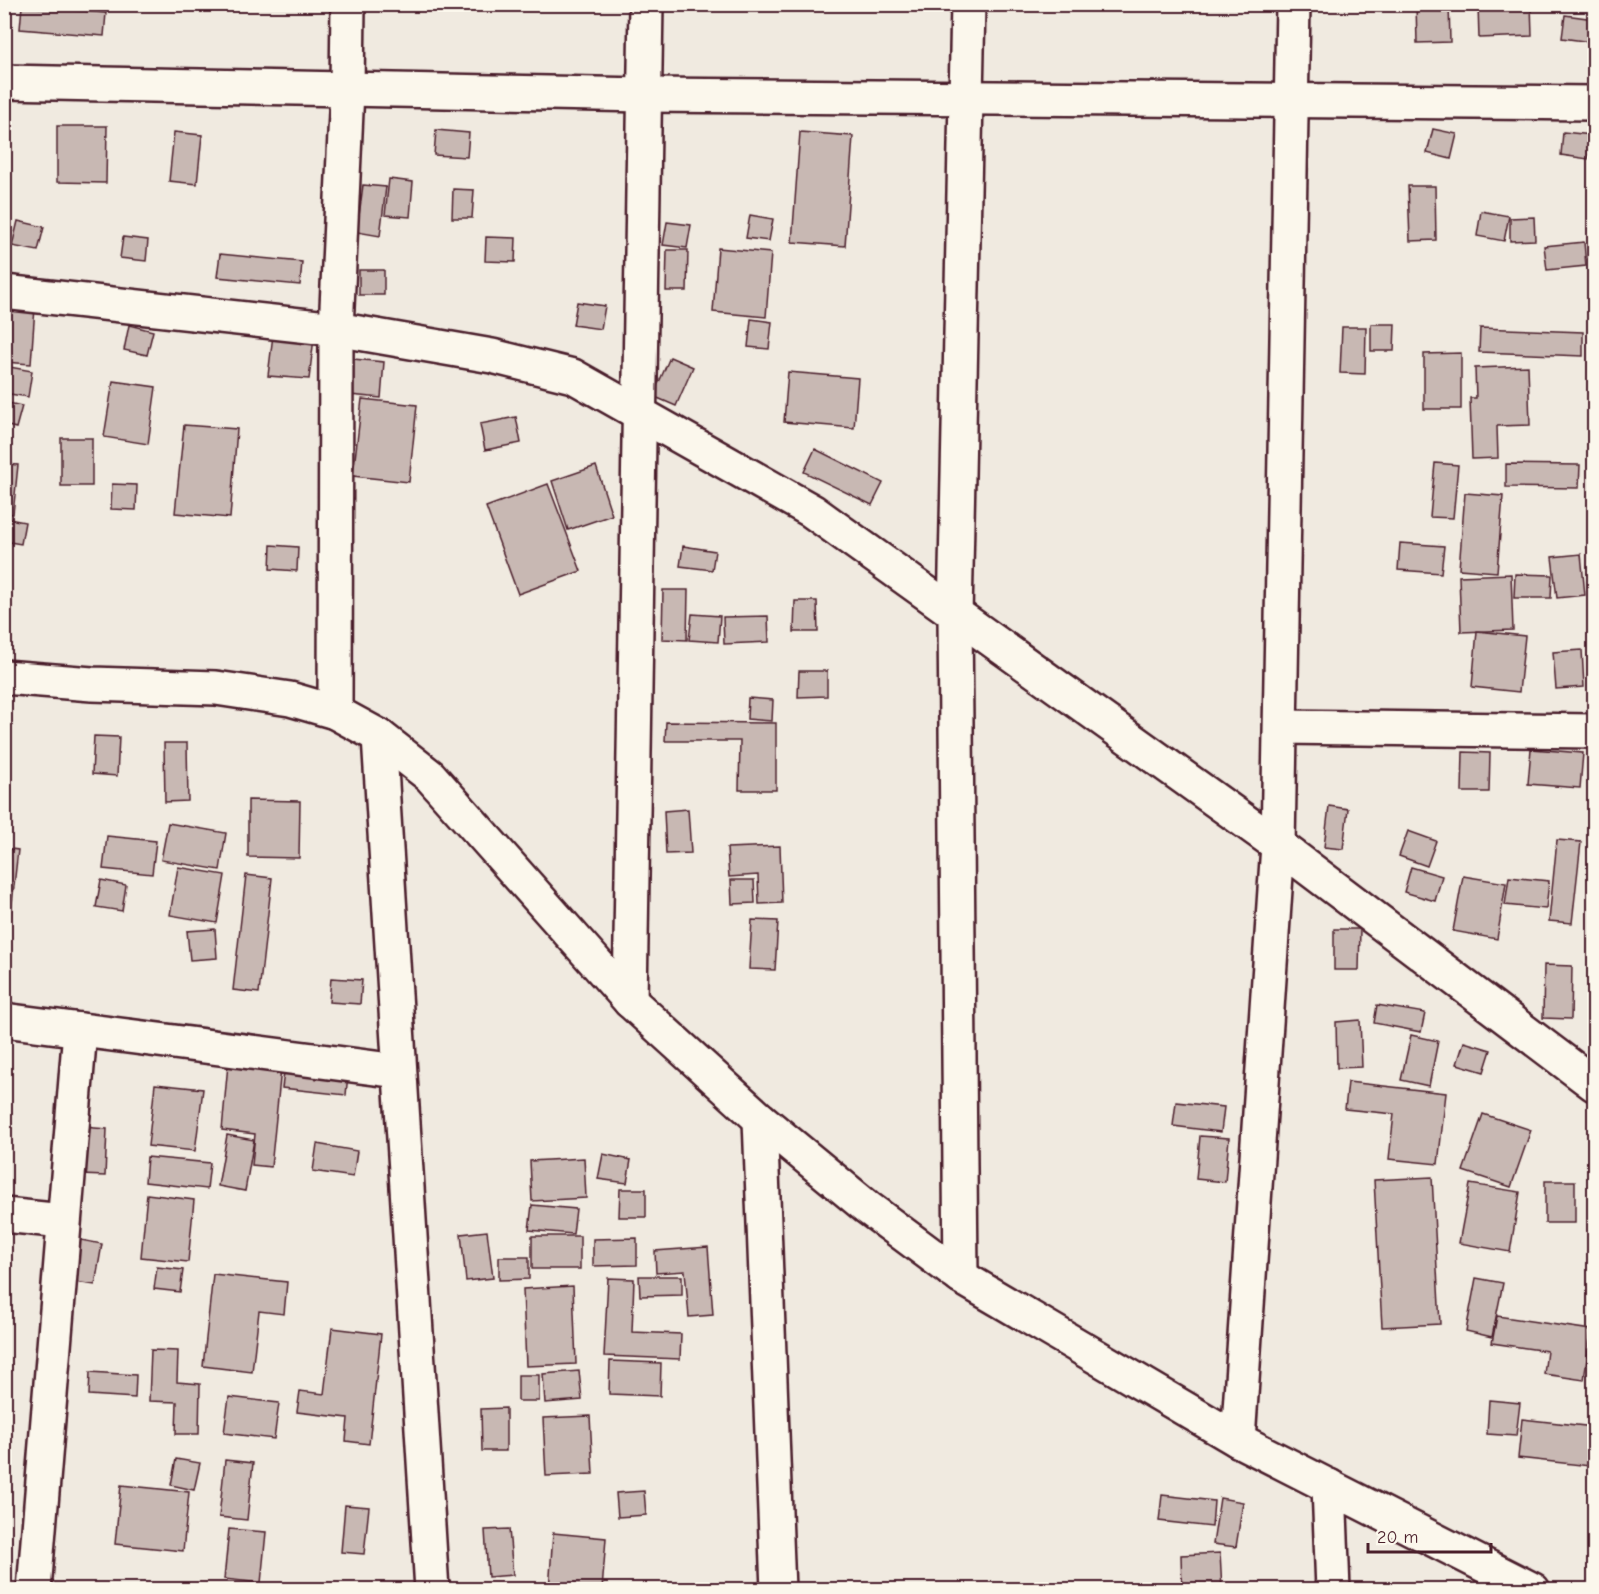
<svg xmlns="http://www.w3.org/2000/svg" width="1599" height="1594" font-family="'Comic Neue',sans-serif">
<rect width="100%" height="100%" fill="#f0eae0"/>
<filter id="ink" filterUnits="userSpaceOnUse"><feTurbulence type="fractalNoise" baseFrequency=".0167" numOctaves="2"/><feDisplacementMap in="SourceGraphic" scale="12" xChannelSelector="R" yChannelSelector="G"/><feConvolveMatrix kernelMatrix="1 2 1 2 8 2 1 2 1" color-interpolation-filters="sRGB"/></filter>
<g filter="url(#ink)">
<g fill="#c8b8b3" stroke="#4a1f2b" stroke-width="1.5">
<polygon points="1416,4 1449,4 1450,42 1417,43"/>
<polygon points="1478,4 1531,4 1532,36 1479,38"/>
<polygon points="22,6 106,13 104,36 20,29"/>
<polygon points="1565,15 1594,19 1591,42 1562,38"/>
<polygon points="57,126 107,126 106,183 57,182"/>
<polygon points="1433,129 1457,134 1451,159 1427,153"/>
<polygon points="436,130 469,133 467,157 434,155"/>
<polygon points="174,132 202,135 197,184 169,181"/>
<polygon points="800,132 853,136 845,246 792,242"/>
<polygon points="1563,132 1592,135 1588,159 1561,155"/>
<polygon points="389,179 413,182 410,217 385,215"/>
<polygon points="363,185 386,187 380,236 357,232"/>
<polygon points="1408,186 1435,186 1436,240 1410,241"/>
<polygon points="453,189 474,190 472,218 452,218"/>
<polygon points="1481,211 1509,216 1504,241 1477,236"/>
<polygon points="750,215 773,219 769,241 746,238"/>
<polygon points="1534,217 1535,240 1510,241 1510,218"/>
<polygon points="18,221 44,227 38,251 12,246"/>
<polygon points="667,222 691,225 687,248 663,245"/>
<polygon points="123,237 148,240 146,261 120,258"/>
<polygon points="486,237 516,238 515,262 485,261"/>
<polygon points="1584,242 1586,266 1547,270 1544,246"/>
<polygon points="718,248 771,253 766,317 713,312"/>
<polygon points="667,250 688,250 687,291 666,291"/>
<polygon points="220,254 302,262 300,285 217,277"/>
<rect x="359" y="270" width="25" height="25"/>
<polygon points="4,291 36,293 31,364 4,362"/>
<polygon points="577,302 605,306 601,329 573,325"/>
<polygon points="751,319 772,322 769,349 748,347"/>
<polygon points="1371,324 1395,324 1394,351 1371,351"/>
<polygon points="129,325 153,331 147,355 124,350"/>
<polygon points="1342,327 1366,327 1365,374 1340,373"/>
<polygon points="1480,328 1583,332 1583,356 1479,352"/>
<polygon points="273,335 314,338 309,379 268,376"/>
<polygon points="1461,353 1461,409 1424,409 1424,354"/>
<polygon points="670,357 693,367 676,406 653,396"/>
<polygon points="353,359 384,362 381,398 350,395"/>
<polygon points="4,366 32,371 28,397 4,393"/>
<polygon points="1528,366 1530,425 1497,426 1498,458 1472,459 1470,398 1476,398 1475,368"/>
<polygon points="788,372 858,378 854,428 784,422"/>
<polygon points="113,381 156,387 148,444 104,437"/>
<polygon points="362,399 417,405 409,482 353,476"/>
<polygon points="4,402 22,406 16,428 4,425"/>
<polygon points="516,417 521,443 485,450 480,424"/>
<polygon points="184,425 237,429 230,518 175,513"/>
<rect x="61" y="438" width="31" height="48"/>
<polygon points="815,449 883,483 872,505 804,472"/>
<polygon points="1435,463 1458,465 1453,518 1430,517"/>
<polygon points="4,464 18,465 13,514 4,513"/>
<polygon points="1506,464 1580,465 1579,488 1506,487"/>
<polygon points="596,466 612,515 568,530 552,481"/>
<polygon points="112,484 137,485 136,510 111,509"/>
<polygon points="548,484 581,571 518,594 486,507"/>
<polygon points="1465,493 1503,496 1497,572 1459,569"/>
<polygon points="4,518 25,522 21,544 4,541"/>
<polygon points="1400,543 1444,546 1441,573 1398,570"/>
<polygon points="271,545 298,547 297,571 270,569"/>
<polygon points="683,546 715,551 712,570 680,566"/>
<polygon points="1581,554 1585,595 1557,598 1552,557"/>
<polygon points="1511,574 1513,630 1461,632 1459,576"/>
<polygon points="1515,574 1552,575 1551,598 1514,598"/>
<polygon points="663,590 688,590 687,640 662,639"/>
<polygon points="795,601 817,601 818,632 794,632"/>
<polygon points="692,614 720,616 718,642 689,640"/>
<polygon points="768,616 769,642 724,644 723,617"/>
<polygon points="1477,631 1525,636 1519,692 1472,687"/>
<polygon points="1582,650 1584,687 1556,689 1553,652"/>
<polygon points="799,671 827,671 827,696 798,697"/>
<polygon points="748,698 773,700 772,721 747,719"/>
<polygon points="666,722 776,723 776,790 739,790 740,741 665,741"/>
<polygon points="94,736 119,737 117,776 92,774"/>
<polygon points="164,743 187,743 188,801 165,802"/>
<polygon points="1531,749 1583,753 1580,788 1528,784"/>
<polygon points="1463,752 1490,753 1489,792 1462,792"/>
<polygon points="248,800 300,801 299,858 248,857"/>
<polygon points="1329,806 1348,809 1343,849 1324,847"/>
<polygon points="688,809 691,853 666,854 664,811"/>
<polygon points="168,823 226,833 220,870 161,860"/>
<polygon points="1408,831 1436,841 1427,866 1399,856"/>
<polygon points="107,836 156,841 152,874 103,869"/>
<polygon points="1557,840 1581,842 1572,923 1549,921"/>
<polygon points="780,846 782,903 759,904 758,875 729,877 727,848"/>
<polygon points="4,848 18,850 9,930 4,929"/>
<polygon points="178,867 225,875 217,923 170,915"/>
<polygon points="1411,867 1442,876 1435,901 1404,892"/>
<polygon points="246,875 272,878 259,993 233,990"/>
<polygon points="1463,876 1506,883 1497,939 1453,931"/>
<polygon points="1509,877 1549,881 1546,909 1505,905"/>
<polygon points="101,880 126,885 122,911 96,907"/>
<polygon points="731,880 754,880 755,903 732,904"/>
<polygon points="752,920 778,921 775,970 749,969"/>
<polygon points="215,929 217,958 190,960 187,931"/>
<polygon points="1334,929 1360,929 1359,970 1334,970"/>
<polygon points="1544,965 1572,966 1571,1019 1543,1018"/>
<polygon points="331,978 362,980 360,1004 329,1002"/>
<polygon points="1377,1005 1425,1013 1421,1032 1374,1023"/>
<polygon points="1360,1020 1362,1067 1337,1068 1336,1022"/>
<polygon points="1411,1035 1438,1041 1429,1086 1401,1080"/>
<polygon points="1464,1042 1491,1050 1484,1072 1457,1064"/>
<polygon points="229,1053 282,1059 271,1167 252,1165 255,1134 222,1130"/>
<polygon points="286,1056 349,1063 346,1095 282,1088"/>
<polygon points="1348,1082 1446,1093 1438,1164 1389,1159 1394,1114 1345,1109"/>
<polygon points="155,1084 203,1089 195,1151 148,1146"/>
<polygon points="1176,1102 1224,1107 1221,1132 1173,1126"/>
<polygon points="1483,1114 1531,1130 1511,1187 1463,1171"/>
<polygon points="82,1127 107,1129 105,1176 81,1175"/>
<polygon points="227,1135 254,1140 245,1191 218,1186"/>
<polygon points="1200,1136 1229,1138 1225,1182 1196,1179"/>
<polygon points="317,1144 357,1151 353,1177 313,1171"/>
<polygon points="603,1154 631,1160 627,1183 598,1179"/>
<polygon points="147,1157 210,1163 207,1189 145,1182"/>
<polygon points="584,1158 586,1198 532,1201 530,1161"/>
<polygon points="1432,1177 1440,1324 1382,1327 1374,1180"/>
<rect x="1545" y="1181" width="30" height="42"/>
<polygon points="1470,1184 1520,1192 1510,1252 1459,1243"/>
<polygon points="620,1189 646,1189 646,1217 619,1217"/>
<polygon points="147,1194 194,1200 188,1262 141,1257"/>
<polygon points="532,1205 576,1209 573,1234 529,1230"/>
<polygon points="487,1231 493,1278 466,1281 461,1234"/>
<rect x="532" y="1236" width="48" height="33"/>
<polygon points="637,1238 637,1265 593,1266 593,1239"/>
<polygon points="76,1239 102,1244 95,1285 68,1281"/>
<polygon points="708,1247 713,1315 689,1317 685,1271 656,1273 655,1251"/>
<polygon points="499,1257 529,1257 529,1279 499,1280"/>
<polygon points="157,1267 183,1270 180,1292 154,1289"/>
<polygon points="213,1274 287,1282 284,1314 259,1311 252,1372 203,1366"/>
<polygon points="639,1276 682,1276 682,1295 640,1296"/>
<polygon points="608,1278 634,1279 632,1332 681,1334 680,1359 604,1356"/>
<polygon points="1476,1278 1503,1283 1492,1337 1466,1331"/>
<polygon points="573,1286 576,1364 526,1366 523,1289"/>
<polygon points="1497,1316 1591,1330 1584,1380 1544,1374 1547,1351 1492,1343"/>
<polygon points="332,1328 381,1334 369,1444 346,1441 348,1418 297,1412 300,1391 324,1394"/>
<polygon points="151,1350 178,1351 177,1382 200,1384 199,1434 176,1434 177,1402 149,1401"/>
<polygon points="610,1361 661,1363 660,1396 609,1394"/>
<polygon points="579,1371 582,1400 545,1403 543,1374"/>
<polygon points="90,1372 136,1375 135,1398 89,1395"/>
<rect x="518" y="1375" width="21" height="26"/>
<polygon points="229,1397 279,1403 274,1439 224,1433"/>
<polygon points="1489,1400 1520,1403 1516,1436 1487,1434"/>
<polygon points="506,1408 506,1451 482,1451 481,1409"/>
<polygon points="590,1416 593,1474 546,1476 543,1418"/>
<polygon points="1522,1419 1594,1427 1590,1466 1518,1458"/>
<polygon points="176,1459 200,1463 194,1490 171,1485"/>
<polygon points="225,1460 253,1463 247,1520 219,1517"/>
<polygon points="121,1485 189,1492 183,1551 115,1544"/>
<polygon points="644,1491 646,1515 618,1517 616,1493"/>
<polygon points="1162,1495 1214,1501 1212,1527 1159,1521"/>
<polygon points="1220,1498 1243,1502 1236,1547 1213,1544"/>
<polygon points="345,1505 369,1507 364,1554 341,1552"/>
<polygon points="229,1529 266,1532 261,1583 224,1579"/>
<polygon points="509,1529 513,1575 488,1577 485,1530"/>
<polygon points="553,1533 606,1538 602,1590 549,1590"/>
<polygon points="1220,1553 1222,1590 1182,1590 1181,1555"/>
</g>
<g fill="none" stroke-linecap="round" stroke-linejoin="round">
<defs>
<g id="minor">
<polyline points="4,82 644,95 1594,103"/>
<polyline points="4,292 336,329 492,356 573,376 812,511 1278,845 1594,1084"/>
<polyline points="4,677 92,684 216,688 290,699 335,712 379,736 430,776 630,1001 760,1119 868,1208 961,1277 1238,1440 1533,1590"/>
<polyline points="335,712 336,329 347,90 348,4"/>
<polyline points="1281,727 1594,731"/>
<polyline points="379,736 432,1590"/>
<polyline points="630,1001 646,4"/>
<polyline points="4,1020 398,1071"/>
<polyline points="760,1119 778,1590"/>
<polyline points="4,1215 63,1221"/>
<polyline points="961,1277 955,616 968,4"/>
<polyline points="1238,1440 1278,845 1293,4"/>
<polyline points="1329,1486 1333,1590"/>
<polyline points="34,1590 80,1030"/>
</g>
</defs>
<use href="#minor" stroke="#4a1f2b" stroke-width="38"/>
<use href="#minor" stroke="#fbf7ec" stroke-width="33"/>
</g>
</g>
<rect width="1599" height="1594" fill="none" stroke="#fbf7ec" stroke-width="24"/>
<rect x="12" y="12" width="1575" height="1570" fill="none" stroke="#4a1f2b" stroke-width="2" filter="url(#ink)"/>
<path d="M1368 1543v9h123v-9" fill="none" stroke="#4a1f2b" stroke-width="3"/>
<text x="1377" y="1543" font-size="18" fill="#4a1f2b" stroke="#fbf7ec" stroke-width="4.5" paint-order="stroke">20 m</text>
</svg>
